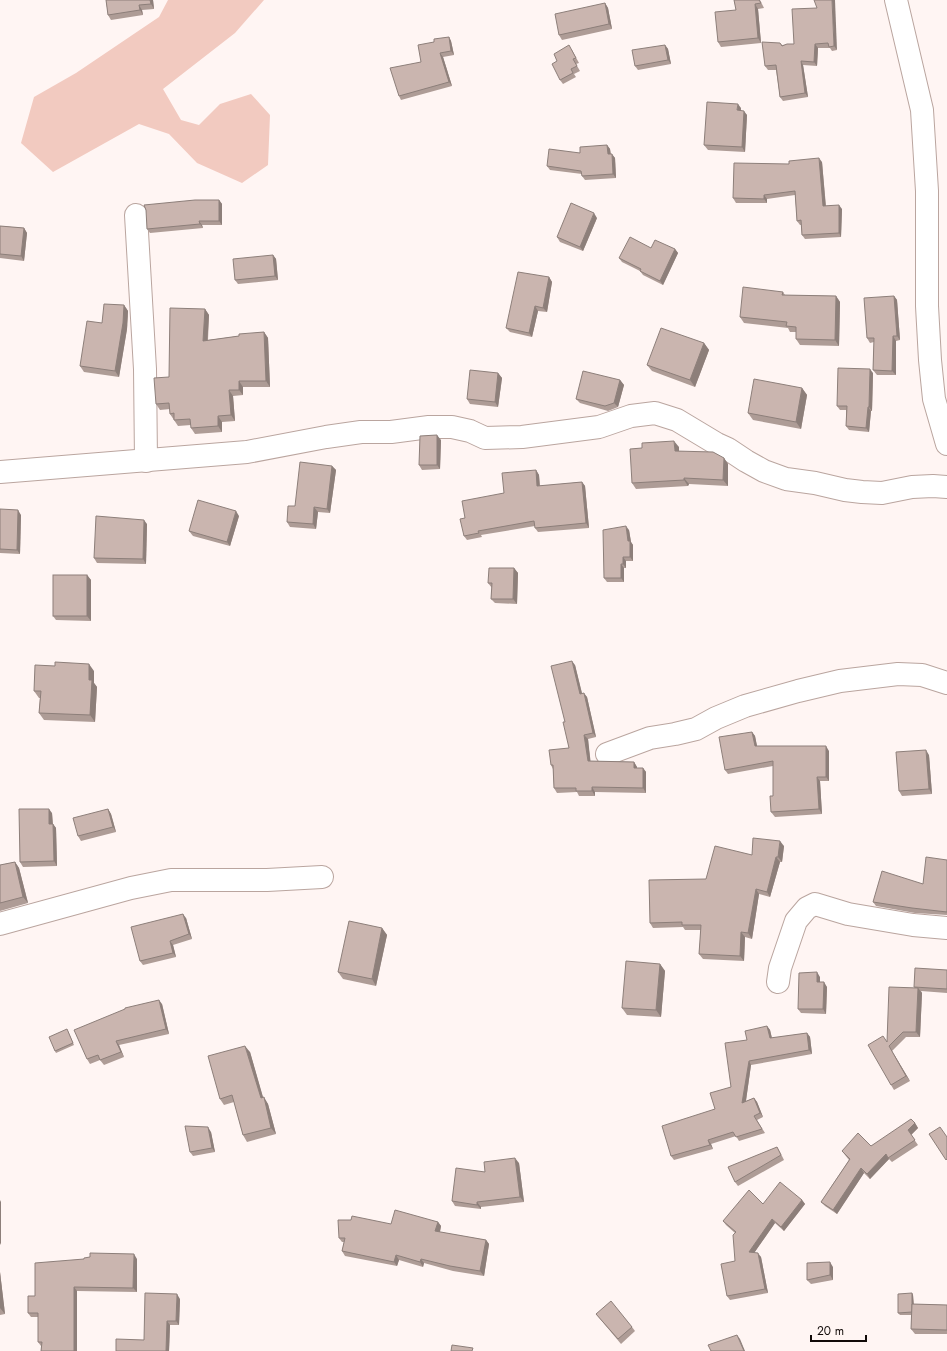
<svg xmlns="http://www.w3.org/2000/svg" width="947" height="1351" font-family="Jost,sans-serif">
<rect width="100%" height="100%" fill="#fff5f3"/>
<polygon fill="#f2cac0" points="168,0 264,0 235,33 163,89 181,120 199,125 220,104 251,94 270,115 268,165 242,183 197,163 169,134 139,124 53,172 21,143 34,97 76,73 159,17"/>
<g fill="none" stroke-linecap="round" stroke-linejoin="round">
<defs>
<g id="minor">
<polyline points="896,0 922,110 927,191 927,306 930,360 934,399 947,444"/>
<polyline points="136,215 145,369 146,461"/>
<polyline points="0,472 247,452 326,437 361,432 391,432 429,427 452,427 470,431 485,438 522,437 599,427 631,416 655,413 677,420 717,444 728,449 746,461 764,471 786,479 815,483 845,490 862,492 882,493 912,487 933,486 947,487"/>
<polyline points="607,754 650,738 675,734 696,729 716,718 745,706 798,691 840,681 898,674 922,675 947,683"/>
<polyline points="0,924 131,888 171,880 267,880 322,877"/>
<polyline points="778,982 780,968 796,921 807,908 815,904 848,914 913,925 947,928"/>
</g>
</defs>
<use href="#minor" stroke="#baa59f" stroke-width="24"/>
<use href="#minor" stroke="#fff" stroke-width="22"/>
</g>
<g fill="#ae9c96">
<polygon points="106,0 153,0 154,9 142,10 143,15 111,20 108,15"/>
<polygon points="734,0 760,0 764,8 758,9 761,43 721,47 718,42 736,10"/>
<polygon points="605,3 608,8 612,29 562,40 559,35"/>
<polygon points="817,8 837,50 832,51 830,48 818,48 817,66 803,65 808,97 783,101 780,97 776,70 768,70 765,66 780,43 782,45 794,44"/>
<polygon points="449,37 451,41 454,55 443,57 452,86 401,100 399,96 421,62 434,42"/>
<polygon points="665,45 668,49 671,64 638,70 635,66"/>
<polygon points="572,50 579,63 576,64 580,71 574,74 576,77 563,84 560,80 557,61"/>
<polygon points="741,108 741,111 747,115 745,152 708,150 704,145"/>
<polygon points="607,145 610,149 611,154 615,158 616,178 585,180 582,176 582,174 550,170 547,166 580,153"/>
<polygon points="822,162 826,206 842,209 841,237 805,239 802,235 801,225 800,225 797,221 795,195 767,199 767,203 736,203 733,198 789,164"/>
<polygon points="219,200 222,204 222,225 202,225 203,228 150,233 147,229"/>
<polygon points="597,218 583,251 560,242 557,237"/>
<polygon points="0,226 24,228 27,233 24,261 0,258"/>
<polygon points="651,248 675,249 678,253 663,285 643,275 640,271 622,262 619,258"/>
<polygon points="273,255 276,259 278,280 238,284 235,280"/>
<polygon points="549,277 552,282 547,312 538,311 532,337 510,332 506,328"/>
<polygon points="783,292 785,295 836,296 840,302 839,346 800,345 796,339 796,332 790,332 788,328 744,323 740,317"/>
<polygon points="894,296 897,300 900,340 896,341 896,375 877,375 873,370 874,342 870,343 867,338"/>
<polygon points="124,305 128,311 127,329 119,377 84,372 80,366 102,323"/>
<polygon points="205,309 209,315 208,340 239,336 264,332 268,338 270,387 243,387 243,395 233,396 235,421 222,422 222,432 195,434 191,428 191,425 178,426 170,414 170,409 160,410 156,404 169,377"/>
<polygon points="704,343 709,350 695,387 652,371 647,365"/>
<polygon points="498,373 502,378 498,407 470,404 467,399"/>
<polygon points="873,373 872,411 871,411 869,432 849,430 846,426 846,410 840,410 837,406"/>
<polygon points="620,380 624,385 618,407 608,411 580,403 576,399"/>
<polygon points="802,388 807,395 801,429 753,420 748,413"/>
<polygon points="441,440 440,469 422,470 419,465"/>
<polygon points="679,447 679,451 724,458 728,464 728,486 689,484 688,486 636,489 632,483"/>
<polygon points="332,466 336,470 330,513 318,512 316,529 290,527 287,522 295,506"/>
<polygon points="536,470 539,475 540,486 582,482 585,486 589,528 538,532 535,528 535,526 481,535 482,537 467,540 464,536 465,518 504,493"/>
<polygon points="0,509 21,515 20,554 0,553"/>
<polygon points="239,516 230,546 193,536 189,531"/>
<polygon points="147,524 146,564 97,563 94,558"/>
<polygon points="629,530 631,542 633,545 633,561 626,561 626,568 624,568 624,582 607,582 604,578"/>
<polygon points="514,568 518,573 517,604 495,603 491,599 492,588 488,583"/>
<polygon points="87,575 91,580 91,621 56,620 53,616"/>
<polygon points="575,665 582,693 587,697 596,737 588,739 590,761 634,762 637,767 637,768 643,768 646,772 646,793 595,792 595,796 579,796 577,792 557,793 554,788 553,769 551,765 569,748 565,722"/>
<polygon points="94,671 94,683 97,687 95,722 44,720 39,713 40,698 39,698 34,691"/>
<polygon points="752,732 755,736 757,746 829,751 829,781 820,781 822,814 775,817 771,812 773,796 773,766 728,774 725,770"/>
<polygon points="929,755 932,794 902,796 899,791"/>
<polygon points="108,809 111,814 116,832 81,841 78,836"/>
<polygon points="52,813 53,824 56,828 57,866 23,867 20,862"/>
<polygon points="784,846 782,862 780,862 770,897 759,894 752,939 745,937 744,961 703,959 699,954 701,930 685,930 683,927 653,928 650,923 706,879 752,855"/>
<polygon points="947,860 947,915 915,913 876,906 873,902 923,884"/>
<polygon points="15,862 19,868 28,903 0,911 0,865"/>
<polygon points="186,918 192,939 173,945 176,957 143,965 140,961"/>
<polygon points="382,928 387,935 376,986 343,979 338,972"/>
<polygon points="660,964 665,971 661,1017 627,1015 622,1008"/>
<polygon points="947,970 947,993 921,991 922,993 920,1037 906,1037 892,1051 910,1081 894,1090 891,1085 887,1041 915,988 914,987"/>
<polygon points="820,977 820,982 827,987 826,1014 801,1013 798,1009"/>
<polygon points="162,1004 169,1034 119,1045 124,1057 104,1065 100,1060 90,1064 87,1059"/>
<polygon points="767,1026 770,1030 772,1038 807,1033 810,1037 812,1054 751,1065 746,1101 754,1098 757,1102 763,1117 757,1120 765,1133 739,1141 736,1136 711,1144 713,1149 674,1160 671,1156 715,1109 731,1087 747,1040"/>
<polygon points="68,1031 74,1045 56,1053 55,1051"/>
<polygon points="250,1052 263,1098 268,1104 276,1134 247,1142 243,1135 234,1102 224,1105 220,1099"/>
<polygon points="915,1123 918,1128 911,1135 918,1145 892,1162 889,1159 870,1179 864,1173 837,1214 825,1206 821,1202 849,1160 845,1155 842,1151 871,1146"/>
<polygon points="211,1132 215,1152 193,1156 190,1152"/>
<polygon points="777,1147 780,1152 784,1160 738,1186 735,1182"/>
<polygon points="519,1163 524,1202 481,1207 481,1209 455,1206 452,1201 485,1172"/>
<polygon points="802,1200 805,1204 784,1231 775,1223 754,1253 761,1257 768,1293 730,1300 727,1296 735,1261 735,1233 726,1225 723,1221 763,1204"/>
<polygon points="438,1222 441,1226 440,1232 486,1240 489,1244 484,1276 453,1271 424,1263 423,1267 399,1260 397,1266 345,1256 342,1251 344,1242 342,1242 339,1238 391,1224"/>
<polygon points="137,1259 137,1292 77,1291 77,1351 41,1351 41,1346 38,1342 38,1317 31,1317 28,1313 35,1296"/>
<polygon points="833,1267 833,1280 811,1284 807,1280"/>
<polygon points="0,1272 5,1314 0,1315"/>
<polygon points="912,1293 913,1295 914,1304 947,1305 947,1334 915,1334 911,1329 912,1315 900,1315 898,1313"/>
<polygon points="180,1299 179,1325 170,1325 169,1351 116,1351 144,1340"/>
<polygon points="596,1314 632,1327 635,1331 621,1344"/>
</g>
<g fill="#8d7f7a">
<polygon points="150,0 153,0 154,9 151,4"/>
<polygon points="832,0 835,0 837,50 834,46"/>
<polygon points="605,3 608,8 612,29 609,24"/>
<polygon points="755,4 758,9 761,43 758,38"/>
<polygon points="139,5 142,10 143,15 140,10"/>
<polygon points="449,37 451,41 454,55 451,51"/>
<polygon points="815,44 818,48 817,66 814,62"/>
<polygon points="665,45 668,49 671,64 668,60"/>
<polygon points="440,53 443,57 452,86 449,82"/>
<polygon points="801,61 803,65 808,97 805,93"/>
<polygon points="738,104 741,108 740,115 737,110"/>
<polygon points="744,111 747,115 745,152 742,147"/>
<polygon points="607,145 610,149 611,159 608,154"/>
<polygon points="612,154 615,158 616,178 613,174"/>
<polygon points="819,158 822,162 826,210 823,206"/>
<polygon points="764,195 767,199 767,203 764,199"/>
<polygon points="219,200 222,204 222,225 219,221"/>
<polygon points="839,205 842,209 841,237 839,233"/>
<polygon points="594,213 597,218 583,251 580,247"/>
<polygon points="199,221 202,225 203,228 200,224"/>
<polygon points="24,228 27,233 24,261 21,256"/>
<polygon points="675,249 678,253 663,285 660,281"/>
<polygon points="273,255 276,259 278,280 275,276"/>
<polygon points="549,277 552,282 547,312 543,308"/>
<polygon points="836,296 840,302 839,346 835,340"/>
<polygon points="894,296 897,300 900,340 897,336"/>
<polygon points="124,305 128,311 127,329 119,377 115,371"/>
<polygon points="535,306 538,311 532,337 529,333"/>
<polygon points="205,309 209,315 207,346 203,341"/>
<polygon points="264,332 268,338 270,387 266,381"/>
<polygon points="893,336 896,341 896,375 892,371"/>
<polygon points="704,343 709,350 695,387 690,380"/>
<polygon points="870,369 873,373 872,411 869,407"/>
<polygon points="498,373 502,378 498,407 495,402"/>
<polygon points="620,380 624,385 618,407 614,403"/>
<polygon points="239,381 243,387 243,395 239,390"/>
<polygon points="802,388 807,395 801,429 796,422"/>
<polygon points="229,390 233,396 235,421 231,415"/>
<polygon points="868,407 871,411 869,432 866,428"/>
<polygon points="218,416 222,422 222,432 218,426"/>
<polygon points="437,435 441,440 440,469 437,465"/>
<polygon points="674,441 679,447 679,457 675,451"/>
<polygon points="724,458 728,464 728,486 723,480"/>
<polygon points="332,466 336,470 330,513 327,509"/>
<polygon points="536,470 539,475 540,491 537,486"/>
<polygon points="684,478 689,484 688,486 684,480"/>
<polygon points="582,482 585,486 589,528 586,523"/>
<polygon points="314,507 318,512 316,529 313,524"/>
<polygon points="18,510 21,515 20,554 17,550"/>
<polygon points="236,511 239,516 230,546 227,542"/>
<polygon points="144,520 147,524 146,564 143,559"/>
<polygon points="626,526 629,530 631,542 633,545 633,561 630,557"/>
<polygon points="623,557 626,561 626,568 623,564"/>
<polygon points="621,564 624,568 624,582 621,578"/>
<polygon points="514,568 518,573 517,604 513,599"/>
<polygon points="87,575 91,580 91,621 87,616"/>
<polygon points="572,661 575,665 583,698 580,694"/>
<polygon points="89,664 94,671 94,683 97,687 95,722 90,715 89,680"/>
<polygon points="584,693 587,697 596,737 593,733"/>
<polygon points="752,732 755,736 758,751 755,746"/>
<polygon points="584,735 588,739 591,765 588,761"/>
<polygon points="826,746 829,751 829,781 826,777"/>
<polygon points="926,750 929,755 932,794 929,789"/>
<polygon points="634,762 637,767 637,772 634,768"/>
<polygon points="643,768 646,772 646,793 643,788"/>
<polygon points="817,777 820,781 822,814 819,809"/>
<polygon points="592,787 595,792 595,796 592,791"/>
<polygon points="49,809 52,813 53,829 49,824"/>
<polygon points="108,809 111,814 116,832 113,827"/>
<polygon points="53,824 56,828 57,866 54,861"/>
<polygon points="780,841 784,846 782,862 778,857"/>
<polygon points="776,857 780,862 770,897 767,892"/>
<polygon points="15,862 19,868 28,903 23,897"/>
<polygon points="756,889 759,894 752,939 748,933"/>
<polygon points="183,914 186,918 192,939 189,934"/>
<polygon points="382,928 387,935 376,986 372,979"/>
<polygon points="741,932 745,937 744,961 740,956"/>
<polygon points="170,941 173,945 176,957 173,953"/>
<polygon points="660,964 665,971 661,1017 656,1010"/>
<polygon points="817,972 820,977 820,986 817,982"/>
<polygon points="824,982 827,987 826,1014 823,1009"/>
<polygon points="918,988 922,993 920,1037 916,1032"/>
<polygon points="159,1000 162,1004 169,1034 166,1029"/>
<polygon points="767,1026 770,1030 773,1043 770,1038"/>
<polygon points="807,1033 810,1037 812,1054 809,1050"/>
<polygon points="116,1041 119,1045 124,1057 121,1052"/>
<polygon points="245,1046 250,1052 265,1104 261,1098"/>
<polygon points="889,1046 910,1081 906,1076"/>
<polygon points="749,1061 751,1065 745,1107 742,1103"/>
<polygon points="264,1097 268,1104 276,1134 271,1128"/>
<polygon points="754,1098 757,1102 763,1117 760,1113"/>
<polygon points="915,1123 918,1128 911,1135 908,1130"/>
<polygon points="208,1127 211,1132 215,1152 212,1148"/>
<polygon points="708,1140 711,1144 713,1149 710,1145"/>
<polygon points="886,1154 889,1159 870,1179 867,1174"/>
<polygon points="515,1158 519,1163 524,1202 520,1197"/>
<polygon points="861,1168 864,1173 837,1214 833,1210"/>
<polygon points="0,1200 1,1202 1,1245 0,1243"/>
<polygon points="802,1200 805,1204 784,1231 781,1227"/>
<polygon points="477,1202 481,1207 481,1209 477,1205"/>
<polygon points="772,1219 775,1223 752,1256 749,1252"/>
<polygon points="438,1222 441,1226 439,1236 435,1231"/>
<polygon points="486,1240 489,1244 484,1276 480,1271"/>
<polygon points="758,1253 761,1257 768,1293 765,1289"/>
<polygon points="134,1254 137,1259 137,1292 133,1288"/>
<polygon points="396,1255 399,1260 397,1266 394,1262"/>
<polygon points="421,1259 424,1263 423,1267 420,1262"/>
<polygon points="830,1262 833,1267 833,1280 830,1275"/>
<polygon points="0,1272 5,1314 0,1308"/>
<polygon points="74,1287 77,1291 77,1351 74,1351"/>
<polygon points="912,1293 913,1295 914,1315 912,1312"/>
<polygon points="177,1294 180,1299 179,1325 176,1321"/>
<polygon points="167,1321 170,1325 169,1351 166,1351"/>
<polygon points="737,1335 740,1339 745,1351 744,1351"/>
</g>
<g fill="#cab5af" stroke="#8d7f7a">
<polygon points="106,0 150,0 151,4 139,5 140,10 108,15"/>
<polygon points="734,0 759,0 761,3 755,4 758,38 718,42 715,12 736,10"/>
<polygon points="814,0 832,0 834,46 829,47 828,43 815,44 814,62 801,61 805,93 780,97 776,65 765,66 762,42 780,43 782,46 787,44 794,44 792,9 817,8"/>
<polygon points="605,3 609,24 559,35 555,14"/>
<polygon points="449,37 451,51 440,53 449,82 399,96 390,68 421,62 418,45 434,42 434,39"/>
<polygon points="569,45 576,58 573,59 577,66 571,69 573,73 560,80 552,64 557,61 554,54"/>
<polygon points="665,45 668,60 635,66 632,50"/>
<polygon points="707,102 738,104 737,110 744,111 742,147 704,145"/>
<polygon points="607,145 608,154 612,154 613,174 582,176 581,171 547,166 549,149 580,153 580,147"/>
<polygon points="819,158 823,206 839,205 839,233 802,235 801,220 797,221 795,191 764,195 764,199 733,198 734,163 789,164 789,161"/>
<polygon points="195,200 219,200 219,221 199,221 200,224 147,229 146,210 144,205"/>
<polygon points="571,203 594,213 580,247 557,237"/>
<polygon points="0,226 24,228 21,256 0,254"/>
<polygon points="630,237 651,248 655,240 675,249 660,281 640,271 641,269 619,258"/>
<polygon points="273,255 275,276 235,280 233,259"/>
<polygon points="518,272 549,277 543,308 535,306 529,333 506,328"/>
<polygon points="743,287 783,292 782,295 836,296 835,340 796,339 796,327 786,326 787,322 740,317"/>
<polygon points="894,296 897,336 893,336 892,371 873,370 874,338 867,338 864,298"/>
<polygon points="104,304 124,305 123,323 115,371 80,366 87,321 102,323"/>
<polygon points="170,308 205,309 203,341 239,336 239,334 264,332 266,381 239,381 239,390 229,390 231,415 218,416 218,426 191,428 190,419 174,420 174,413 170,414 169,403 156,404 154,378 169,377"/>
<polygon points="661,328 704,343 690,380 647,365"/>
<polygon points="838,368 870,369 869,407 868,407 866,428 846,426 847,406 837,406"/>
<polygon points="470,370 498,373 495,402 467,399"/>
<polygon points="583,371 620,380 614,403 605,406 576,399"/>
<polygon points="754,379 802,388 796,422 748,413"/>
<polygon points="437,435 437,465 419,465 420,436"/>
<polygon points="674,441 675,451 713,452 724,458 723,480 684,478 684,480 632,483 630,449 642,448 642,443"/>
<polygon points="300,462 332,466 327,509 314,507 313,524 287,522 288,506 295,506"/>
<polygon points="536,470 537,486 582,482 586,523 535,528 534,521 478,531 479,533 464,536 460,519 465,518 462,501 504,493 502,473"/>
<polygon points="198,500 236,511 227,542 189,531"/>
<polygon points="0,509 18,510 17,550 0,549"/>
<polygon points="96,516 144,520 143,559 94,558"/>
<polygon points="626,526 628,541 630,541 630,557 623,557 623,564 621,564 621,578 604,578 603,530"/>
<polygon points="489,568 514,568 513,599 491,599 492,583 488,583"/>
<rect x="53" y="575" width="34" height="41"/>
<polygon points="572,661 580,694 584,693 593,733 584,735 588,761 634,762 634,768 643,768 643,788 592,787 592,791 576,791 576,788 554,788 553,765 551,765 549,750 569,748 563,722 565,722 551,666"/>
<polygon points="55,662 89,664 89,680 92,680 90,715 39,713 41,691 34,691 35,665 55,666"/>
<polygon points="752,732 755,746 826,746 826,777 817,777 819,809 771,812 770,796 773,796 773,761 725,770 719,737"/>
<polygon points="926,750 929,789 899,791 896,752"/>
<polygon points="19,809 49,809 49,824 53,824 54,861 20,862"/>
<polygon points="108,809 113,827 78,836 73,818"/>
<polygon points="753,838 780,841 778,857 776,857 767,892 756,889 748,933 741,932 740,956 699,954 701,925 682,925 682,922 650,923 649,880 706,879 715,846 752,855"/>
<polygon points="926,857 947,860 947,912 912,908 873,902 882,871 923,884"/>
<polygon points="15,862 23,897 0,903 0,865"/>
<polygon points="183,914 189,934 170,941 173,953 140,961 131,927"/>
<polygon points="349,921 382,928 372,979 338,972"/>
<polygon points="626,961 660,964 656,1010 622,1008"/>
<polygon points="915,968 947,970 947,989 914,987"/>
<polygon points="817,972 817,982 824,982 823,1009 798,1009 799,973"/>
<polygon points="889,987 918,988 916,1032 903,1032 889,1046 906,1076 891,1085 868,1045 883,1036 887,1042"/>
<polygon points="159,1000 166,1029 116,1041 121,1052 100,1060 98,1055 87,1059 74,1030 125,1009 125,1008"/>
<polygon points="767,1026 770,1038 807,1033 809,1050 749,1061 742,1103 754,1098 760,1113 754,1116 762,1129 736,1137 733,1132 708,1140 710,1145 671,1156 662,1126 715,1109 710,1093 731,1087 725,1043 747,1040 745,1031"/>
<polygon points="67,1029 73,1043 55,1051 49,1037"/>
<polygon points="245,1046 261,1098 264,1097 271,1128 243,1135 232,1095 220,1099 208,1056"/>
<polygon points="911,1119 915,1123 908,1130 915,1140 888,1158 886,1154 867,1174 861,1168 833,1210 821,1202 850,1159 842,1151 858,1133 871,1146"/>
<polygon points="185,1126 208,1127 212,1148 190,1152"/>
<polygon points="940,1127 947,1137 947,1159 946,1160 929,1134"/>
<polygon points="777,1147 781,1155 735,1182 728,1167"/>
<polygon points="515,1158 520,1197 477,1202 477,1205 452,1201 456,1168 485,1172 484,1162"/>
<polygon points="780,1182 802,1200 781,1227 772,1219 749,1252 758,1253 765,1289 727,1296 721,1264 735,1261 733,1235 736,1232 723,1221 749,1190 763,1204"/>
<polygon points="395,1210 438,1222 435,1231 486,1240 480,1271 450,1266 421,1259 420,1262 396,1255 394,1262 342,1251 345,1238 339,1238 338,1220 351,1220 352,1216 391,1224"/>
<polygon points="90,1253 134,1254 133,1288 74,1287 74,1351 41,1351 42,1342 38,1342 38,1313 28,1313 28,1296 35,1296 35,1263 84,1259 84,1258 90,1257"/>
<polygon points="830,1262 830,1275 807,1280 807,1263"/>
<polygon points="145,1293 177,1294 176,1321 167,1321 166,1351 116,1351 116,1339 144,1340"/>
<polygon points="912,1293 912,1312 898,1313 898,1294"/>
<polygon points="611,1301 632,1327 618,1339 596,1314"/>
<polygon points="912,1304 947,1305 947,1330 911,1329"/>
<polygon points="737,1335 744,1351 711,1351 708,1345"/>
<polygon points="452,1345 473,1348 472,1351 451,1351"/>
</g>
<path d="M811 1335v6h55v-6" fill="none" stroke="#110a08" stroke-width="2"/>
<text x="817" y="1335" font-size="12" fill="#110a08" stroke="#fff5f3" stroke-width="3" paint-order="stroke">20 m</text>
</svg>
